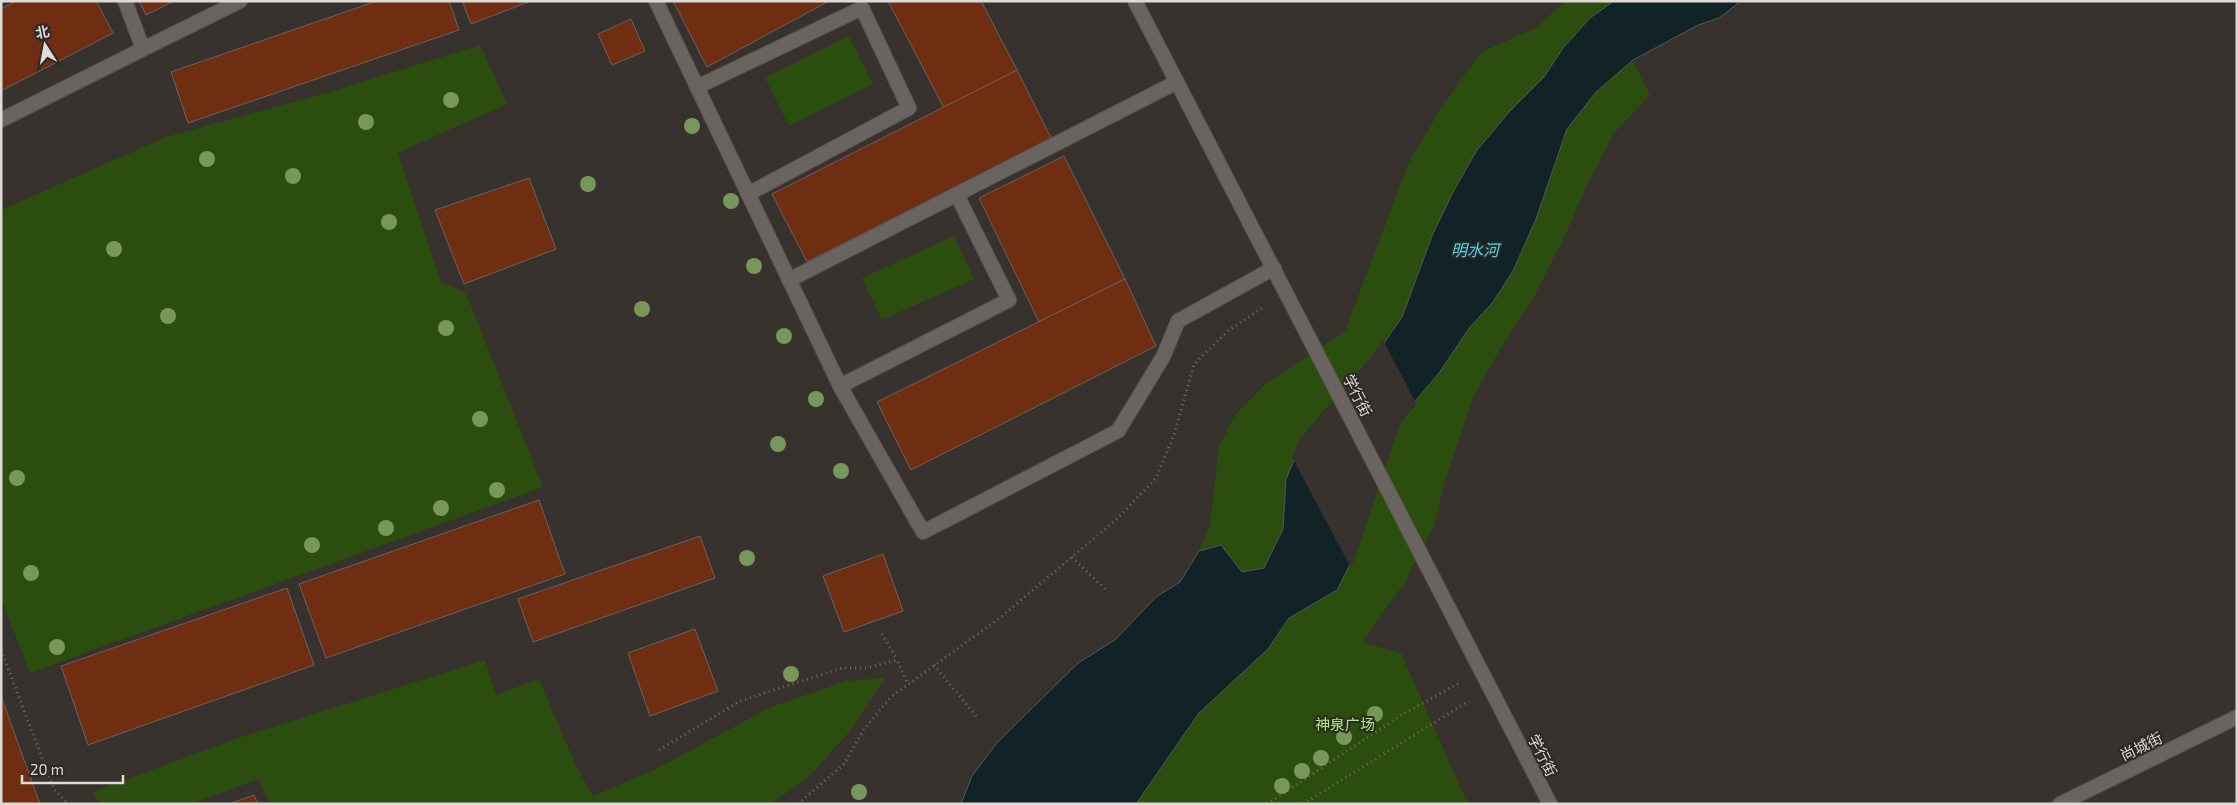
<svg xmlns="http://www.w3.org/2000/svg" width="2238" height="805" font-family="'Exo 2','Noto Sans SC',sans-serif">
<rect width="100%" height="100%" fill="#37322e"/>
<g fill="#2b4d0e">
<polygon points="1565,1 1614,1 1590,18 1563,48 1544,77 1514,106 1477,150 1453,192 1432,236 1402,317 1286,479 1283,529 1264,568 1242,572 1221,545 1199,551 1210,525 1219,446 1235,415 1263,386 1345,331 1409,162 1438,113 1480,53 1537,27"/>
<polygon points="849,36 873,84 789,126 765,78"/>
<polygon points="480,45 507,104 398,153 441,282 466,293 543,487 30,673 1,598 1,210 166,137 330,92"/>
<polygon points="1633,60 1650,95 1614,133 1586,187 1565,236 1535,295 1498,353 1473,398 1445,480 1434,526 1405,582 1362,642 1401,653 1468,804 1136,804 1199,713 1268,649 1289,618 1337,590 1400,419 1439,373 1470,327 1493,302 1513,271 1536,219 1567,129 1596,92"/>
<polygon points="954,236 974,279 882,320 862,278"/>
<polygon points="485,660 496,695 539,679 575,764 593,796 656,769 771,707 846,681 885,678 850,731 808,778 770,804 270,804 259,779 190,804 100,804 92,792 238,738"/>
</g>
<polygon fill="#112326" stroke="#4e5a5b" points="1614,1 1741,1 1719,18 1698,25 1633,60 1596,92 1567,129 1536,219 1513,271 1493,302 1470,327 1439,373 1400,419 1350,565 1337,590 1289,618 1268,649 1199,713 1136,804 961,804 972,776 996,744 1078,663 1115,640 1156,597 1180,582 1199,551 1221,545 1242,572 1264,568 1283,529 1286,479 1303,439 1373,359 1402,317 1432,236 1453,192 1477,150 1510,111 1544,77 1563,48 1590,18"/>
<polygon fill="#37322e" points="1383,340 1417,405 1402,420 1351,568 1292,457 1301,437 1371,357"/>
<g fill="#6f2e12" stroke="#6a6260">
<polygon points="16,1 96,1 113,33 1,91 1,9"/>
<polygon points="139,1 174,1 146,15"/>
<polygon points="377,1 449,1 459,30 188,123 171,72"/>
<polygon points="462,1 531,1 471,24"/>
<polygon points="673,1 829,1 707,67"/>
<polygon points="888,1 981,1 1017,70 944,108"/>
<polygon points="631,19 645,51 612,65 598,34"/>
<polygon points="1017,70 1051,138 807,262 772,194"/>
<polygon points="1064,156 1125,279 1039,322 979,198"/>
<polygon points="529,178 556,249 464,284 435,210"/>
<polygon points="1125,279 1156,346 911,470 877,402"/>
<polygon points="539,500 565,574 326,658 299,584"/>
<polygon points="700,536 715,578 533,642 518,599"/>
<polygon points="883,554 903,611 844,632 823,576"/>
<polygon points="287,588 314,665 88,745 61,666"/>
<polygon points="695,629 718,691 650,716 628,653"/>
<polygon points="1,696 40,804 1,804"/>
<polygon points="254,795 258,804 229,804"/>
</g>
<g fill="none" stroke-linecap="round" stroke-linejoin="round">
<defs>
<g id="service">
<polyline points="656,1 840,386 923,532 1118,431 1163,357 1178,321 1274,268"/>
<polyline points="143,49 240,1"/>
<polyline points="697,87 862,8 909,108 748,194"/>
<polyline points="1,120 143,49 125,1"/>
<polyline points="789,280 1177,82"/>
<polyline points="840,386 1009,300 957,195"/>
</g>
<polyline id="minor" points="2060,804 2237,717"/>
<polyline id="tertiary" points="1135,1 1550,804"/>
</defs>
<use href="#service" stroke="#54504c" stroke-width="16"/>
<use href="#minor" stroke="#54504c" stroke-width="16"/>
<use href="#tertiary" stroke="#54504c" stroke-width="16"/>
<g stroke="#706c68" stroke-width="3" stroke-dasharray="1 4" stroke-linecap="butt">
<polyline points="1072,557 1105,589"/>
<polyline points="882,634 897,660"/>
<polyline points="1,650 54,789 68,804"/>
<polyline points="934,665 976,716"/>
<polyline points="659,750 740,701 842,668 866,668 897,660 908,684"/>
<polyline points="798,804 844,764 864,729 891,697 1001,617 1118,518 1156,478 1174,435 1194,364 1228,331 1265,306"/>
<polyline points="1267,804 1400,716 1459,683"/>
<polyline points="1303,804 1469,701"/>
</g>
<use href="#service" stroke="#6a6460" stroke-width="14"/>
<use href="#minor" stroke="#6a6460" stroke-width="14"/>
<use href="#tertiary" stroke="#6a6460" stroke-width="14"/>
</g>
<g fill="#77985a">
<circle cx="451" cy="100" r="8"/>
<circle cx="366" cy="122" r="8"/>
<circle cx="692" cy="126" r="8"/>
<circle cx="207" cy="159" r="8"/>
<circle cx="293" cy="176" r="8"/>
<circle cx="588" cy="184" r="8"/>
<circle cx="731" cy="201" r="8"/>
<circle cx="389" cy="222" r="8"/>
<circle cx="114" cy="249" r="8"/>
<circle cx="754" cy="266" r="8"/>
<circle cx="642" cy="309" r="8"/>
<circle cx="168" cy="316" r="8"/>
<circle cx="446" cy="328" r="8"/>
<circle cx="784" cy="336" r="8"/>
<circle cx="816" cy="399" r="8"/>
<circle cx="480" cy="419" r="8"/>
<circle cx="778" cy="444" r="8"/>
<circle cx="841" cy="471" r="8"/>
<circle cx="17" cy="478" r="8"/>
<circle cx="497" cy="490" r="8"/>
<circle cx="441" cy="508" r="8"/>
<circle cx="386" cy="528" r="8"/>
<circle cx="312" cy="545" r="8"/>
<circle cx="747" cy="558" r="8"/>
<circle cx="31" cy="573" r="8"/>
<circle cx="57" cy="647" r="8"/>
<circle cx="791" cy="674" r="8"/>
<circle cx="1375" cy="714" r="8"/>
<circle cx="1344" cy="737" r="8"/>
<circle cx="1321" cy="758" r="8"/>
<circle cx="1302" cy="771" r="8"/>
<circle cx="1282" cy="786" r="8"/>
<circle cx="859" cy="792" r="8"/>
</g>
<g text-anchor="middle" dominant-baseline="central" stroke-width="4" stroke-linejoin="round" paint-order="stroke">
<g font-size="15" fill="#dddad7" stroke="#2d2925">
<text transform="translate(1358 395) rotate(63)">学行街</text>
<text transform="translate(2141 746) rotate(-26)">尚城街</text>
<text transform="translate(1543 755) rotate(63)">学行街</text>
</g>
<g font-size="15" fill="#abec7e" stroke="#2d2925">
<text x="1345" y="724">神泉广场</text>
</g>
<g font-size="16" font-style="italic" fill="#44d8ee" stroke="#2d2925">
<text x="1475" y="249">明水河</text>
</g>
</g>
<rect width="2238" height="805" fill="none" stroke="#dddad7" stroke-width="5"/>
<g transform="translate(45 45) rotate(349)" stroke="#2d2925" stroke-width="4" paint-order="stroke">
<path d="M0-4L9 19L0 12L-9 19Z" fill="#dddad7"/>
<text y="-8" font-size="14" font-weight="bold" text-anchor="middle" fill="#dddad7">北</text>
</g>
<path d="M22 775v8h101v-8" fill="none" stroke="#dddad7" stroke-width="2.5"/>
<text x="30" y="775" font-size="15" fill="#dddad7" stroke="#2d2925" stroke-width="4" paint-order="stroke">20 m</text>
</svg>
